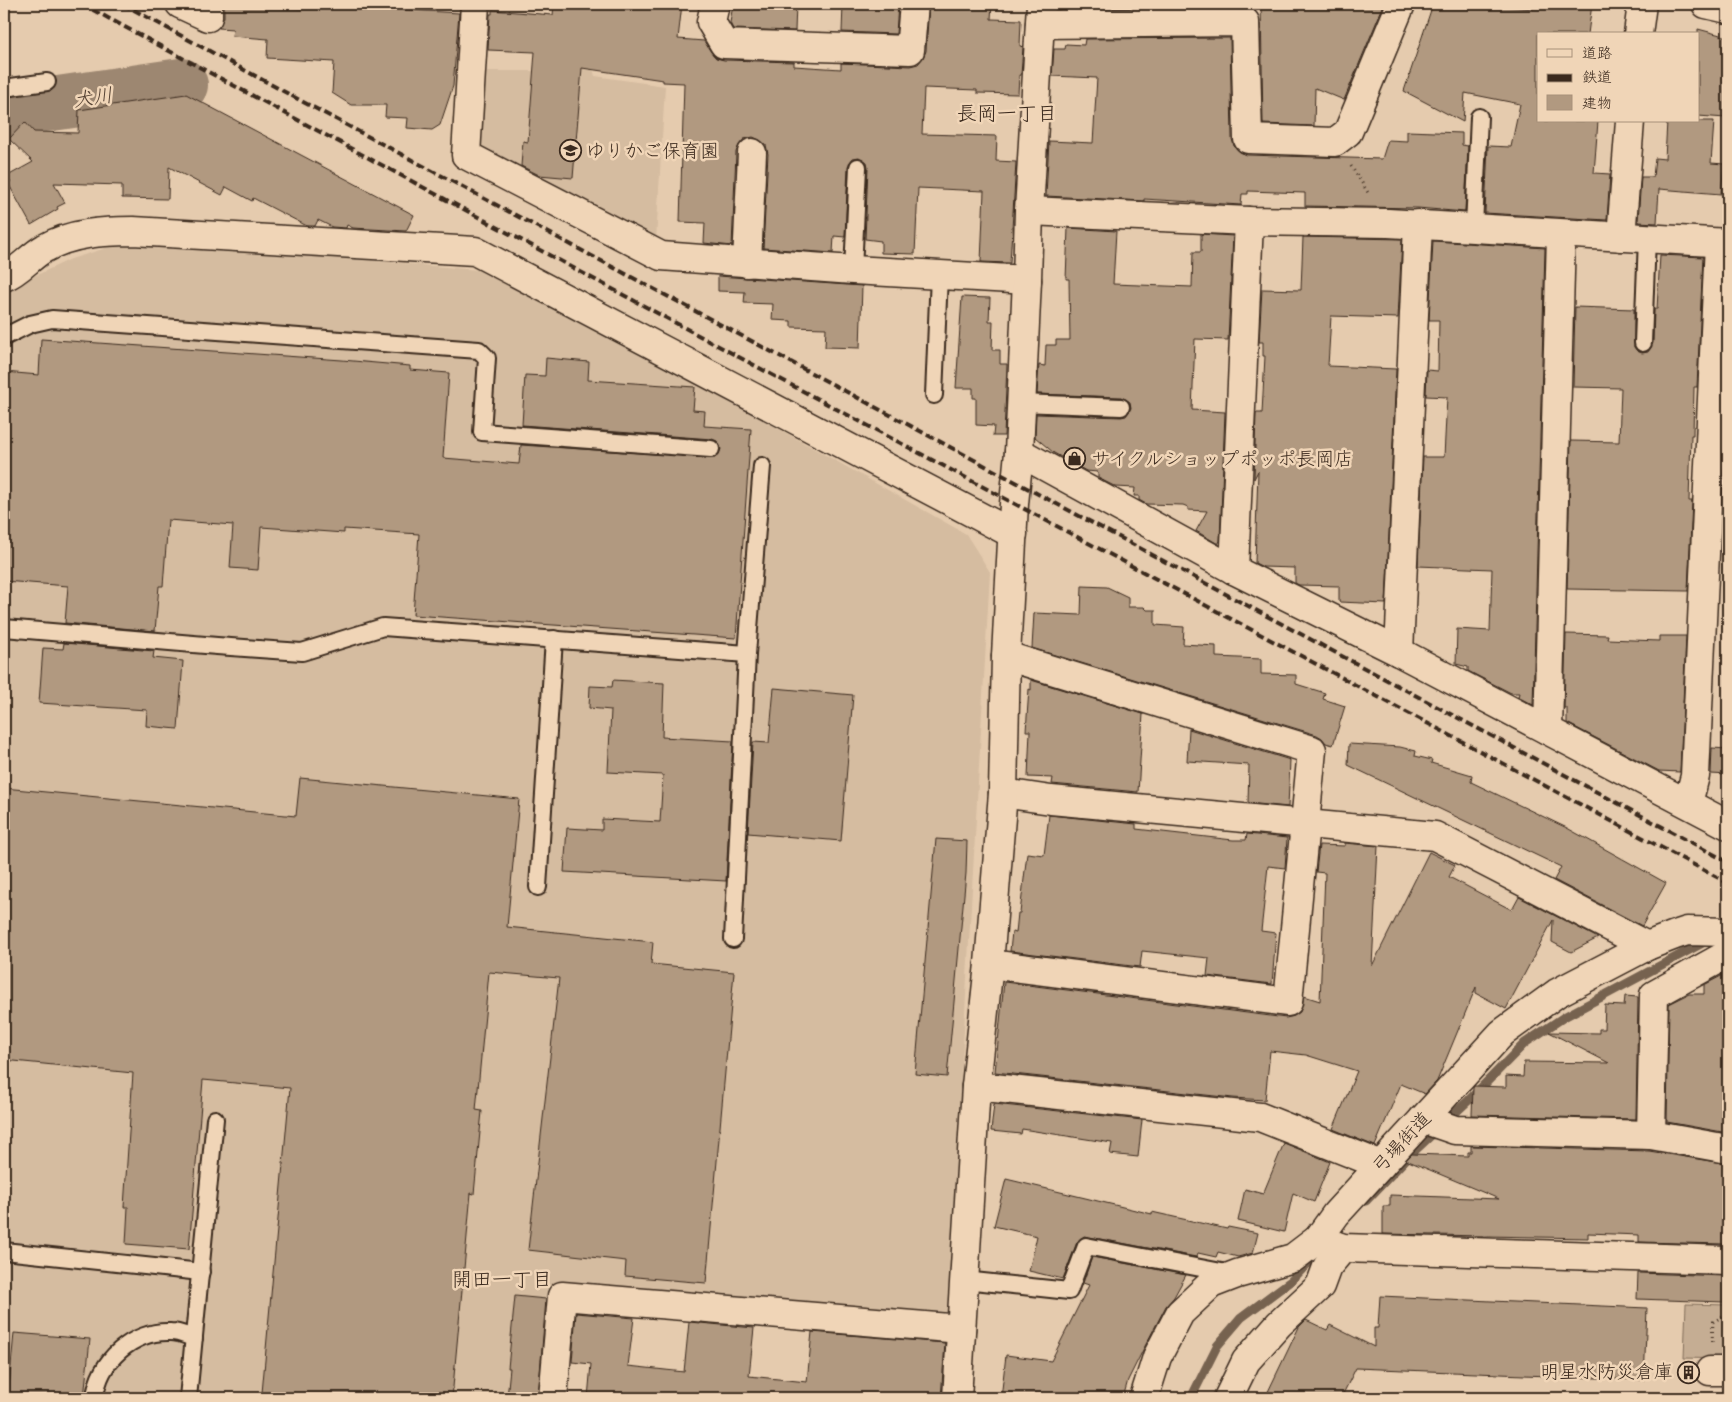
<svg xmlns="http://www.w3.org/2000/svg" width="1732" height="1402" font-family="'Architects Daughter','Klee One',sans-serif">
<rect width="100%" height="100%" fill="#e5cbae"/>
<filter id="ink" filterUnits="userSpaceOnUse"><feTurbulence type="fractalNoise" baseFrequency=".02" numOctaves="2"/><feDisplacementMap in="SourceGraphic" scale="10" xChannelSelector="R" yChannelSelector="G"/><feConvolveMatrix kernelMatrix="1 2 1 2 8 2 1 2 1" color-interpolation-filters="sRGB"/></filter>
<g filter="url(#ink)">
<g fill="#d5bca0">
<polygon points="589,56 595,76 665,86 656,241 480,154 481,71 543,71"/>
<polygon points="135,239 500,272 966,534 990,572 948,1312 723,1296 559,1289 546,1398 4,1398 4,289 9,288 71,259"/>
</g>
<polygon fill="#c5ad93" stroke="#806c58" points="1728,1300 1728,1359 1684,1358 1686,1304 1728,1305"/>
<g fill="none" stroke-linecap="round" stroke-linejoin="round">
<g stroke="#766250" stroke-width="9">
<polyline points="1366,1201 1408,1157 1469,1100 1525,1043 1564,1017 1710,939"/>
<polyline points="1191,1398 1217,1346 1241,1318 1292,1280 1313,1258"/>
</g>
<polyline stroke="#9d8771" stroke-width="54" points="4,111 181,85"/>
</g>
<g fill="#b19980" stroke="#3b2a1e">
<polygon points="224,4 302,9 302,4 328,4 328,5 459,13 453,86 440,125 432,130 407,128 408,118 385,117 386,105 351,105 332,93 334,62 267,58 268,39 232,36 233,29 219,28 224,17"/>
<polygon points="554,4 682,4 678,39 704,41 711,52 716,58 724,60 794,62 794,66 841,69 841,63 910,66 918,64 923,58 926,51 929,4 992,4 991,19 1021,20 1020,46 1023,47 1021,75 1019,75 1018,94 977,93 977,90 924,88 922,134 997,136 996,161 1016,162 1010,263 981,262 984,191 918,188 915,254 881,253 881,241 865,239 868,167 867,162 859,157 853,158 848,166 845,237 834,236 833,253 763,248 768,154 766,145 760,140 753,137 744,139 739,145 736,152 732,246 704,243 705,223 680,222 684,83 663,82 663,80 582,68 573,178 539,175 521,166 523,141 528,142 535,52 488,50 490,14 492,14 492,10 553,15"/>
<polygon points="733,4 796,4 795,31 733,29 730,23"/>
<polygon points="843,4 898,4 896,34 842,32"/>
<polygon points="1086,4 1130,4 1129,8 1086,8"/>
<polygon points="1261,4 1384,4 1344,100 1315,88 1314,126 1263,124"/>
<polygon points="1433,4 1481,4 1533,9 1533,4 1592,4 1588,34 1538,34 1538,121 1598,121 1594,173 1610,174 1607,220 1485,213 1488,146 1511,147 1520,104 1465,93 1463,122 1404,91"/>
<polygon points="1698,29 1728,37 1726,118 1698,116"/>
<polygon points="1230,38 1232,139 1234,146 1240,152 1247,155 1382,159 1388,140 1407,141 1407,131 1462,133 1462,145 1468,146 1465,212 1418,208 1305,206 1305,193 1248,191 1248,194 1242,194 1241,205 1144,199 1144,201 1046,196 1049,141 1093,143 1097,78 1052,76 1054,49 1065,49 1066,44 1084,45 1085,39"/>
<polygon points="186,94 414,215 406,231 353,228 347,225 346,228 332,227 318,220 315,226 307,226 253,198 252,201 226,187 222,195 169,167 168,199 122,198 122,185 54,183 65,203 57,207 58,209 31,225 8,183 11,181 4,181 4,178 33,162 9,139 25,122 34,132 78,133 79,110"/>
<polygon points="1667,121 1714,121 1711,163 1724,164 1721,194 1659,189 1657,223 1638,222 1641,177 1653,177 1655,158 1665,159"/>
<polygon points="1068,228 1116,231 1113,284 1192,287 1193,252 1201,252 1201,234 1233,236 1228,340 1195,339 1192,410 1225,412 1220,541 1218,544 1196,531 1207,511 1188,510 1188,507 1183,505 1146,504 1139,500 1139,496 1134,496 1135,488 1116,487 1098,478 1098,472 1086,471 1054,453 1035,437 1036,414 1121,417 1126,416 1131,408 1130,402 1121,397 1037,394 1039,365 1045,366 1046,345 1056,345 1056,340 1070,340 1069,279 1066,279"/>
<polygon points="1303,237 1402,239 1398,318 1331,316 1328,366 1396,369 1386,604 1339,602 1339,586 1299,585 1295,583 1295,568 1263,567 1255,563 1258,471 1254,479 1256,413 1262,413 1265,356 1263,356 1263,342 1259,342 1262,289 1301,290"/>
<polygon points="1433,241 1545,248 1533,705 1518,697 1519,693 1511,693 1468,671 1468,667 1456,664 1457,629 1490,631 1492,569 1418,566 1423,457 1444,457 1447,397 1426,396 1427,370 1438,371 1439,320 1429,320"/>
<polygon points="1660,255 1703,257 1697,387 1694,387 1693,435 1691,435 1689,501 1692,501 1688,591 1567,589 1571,441 1619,442 1621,388 1573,387 1575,307 1634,309 1634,347 1637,351 1642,353 1648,352 1653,343 1654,309 1657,309"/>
<polygon points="718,276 862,286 860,348 825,347 826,328 791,327 791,321 772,320 773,304 744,303 745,292 718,291"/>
<polygon points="962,297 990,298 989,321 993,321 992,350 1000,350 1000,364 1007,364 1004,436 993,436 994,426 976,425 976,398 973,398 973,388 956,388"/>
<polygon points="41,339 342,360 410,366 410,370 449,373 443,458 519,464 521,445 715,458 719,454 721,449 717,441 712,439 522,425 525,375 545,376 546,358 589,362 588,380 695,387 693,410 705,411 704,426 751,429 736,638 413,615 419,534 344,529 344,533 261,527 258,570 230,568 233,525 168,520 163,586 159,586 155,631 65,623 68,586 4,581 4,372 39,375"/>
<polygon points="1082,586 1107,587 1128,597 1128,607 1144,607 1147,610 1155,610 1155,625 1184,627 1183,644 1216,646 1216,657 1261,659 1261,674 1296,675 1296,684 1325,693 1323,699 1345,706 1333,745 1326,743 1322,738 1317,735 1032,648 1034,613 1081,615"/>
<polygon points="1566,634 1608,635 1607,639 1659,641 1659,636 1686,636 1680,772 1659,771 1567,723 1567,708 1564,708"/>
<polygon points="64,643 154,651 153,658 183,661 178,729 146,726 147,710 39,703 43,648 63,649"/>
<polygon points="613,680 664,683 662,737 733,741 726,881 564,872 567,828 602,830 602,819 660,822 663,775 608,772 611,710 589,708 590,686 612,687"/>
<polygon points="1031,680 1143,714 1138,792 1052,784 1053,778 1028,777 1030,731 1026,731 1029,689 1031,690"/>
<polygon points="774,688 853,695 841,841 748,833 753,742 769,743"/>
<polygon points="1189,729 1290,760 1288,807 1248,803 1249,765 1187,761"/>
<polygon points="1349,744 1400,747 1416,751 1415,756 1432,760 1431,763 1472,775 1471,782 1567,828 1666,883 1642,926 1554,880 1561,867 1348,765"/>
<polygon points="1712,748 1728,749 1728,775 1711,774"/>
<polygon points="300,778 519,799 507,927 653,942 651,964 734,972 706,1283 625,1276 626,1261 528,1250 559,978 489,972 476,1110 482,1111 474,1194 471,1193 452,1398 316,1398 262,1393 290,1088 203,1080 189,1249 126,1244 128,1207 124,1207 133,1073 4,1060 4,788 296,816"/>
<polygon points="1049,815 1136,824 1136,829 1233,840 1246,840 1247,834 1287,838 1285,868 1268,866 1261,931 1276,933 1272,984 1207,976 1209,958 1142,951 1140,967 1010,951 1012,932 1016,933 1018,913 1020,913 1027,853 1044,855"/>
<polygon points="936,839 967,841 966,873 947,1077 915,1074"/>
<polygon points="1345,843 1378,846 1372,966 1429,852 1455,865 1449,877 1512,910 1519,897 1598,938 1571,952 1552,942 1553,920 1506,1009 1476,993 1476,987 1437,1081 1425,1094 1401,1084 1375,1146 1333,1129 1357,1071 1306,1055 1270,1051 1265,1100 1233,1098 995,1072 1004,982 1286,1018 1294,1016 1300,1012 1304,996 1320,1001 1325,873 1316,872 1319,845 1345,846"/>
<polygon points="1725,974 1728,974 1728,1133 1667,1122 1669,1004 1689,994 1704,994 1704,985"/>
<polygon points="1625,996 1638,997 1636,1119 1472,1115 1473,1088 1474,1086 1506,1087 1506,1076 1523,1077 1524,1062 1609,1063 1549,1032 1599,1033 1599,1029 1604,1029 1605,1005 1624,1006"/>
<polygon points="994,1104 1142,1120 1138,1157 1110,1154 1112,1143 1022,1129 1021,1134 991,1131"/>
<polygon points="1284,1143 1330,1162 1314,1202 1293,1193 1284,1232 1238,1221 1245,1189 1263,1194"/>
<polygon points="1471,1146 1649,1151 1728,1164 1728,1240 1726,1240 1726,1244 1639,1242 1639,1235 1588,1233 1588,1238 1383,1234 1383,1206 1390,1206 1390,1195 1499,1199 1406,1160 1412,1154 1468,1156 1468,1152 1471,1152"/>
<polygon points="1006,1179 1152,1214 1152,1212 1227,1229 1228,1227 1258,1233 1253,1253 1238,1257 1218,1252 1216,1257 1198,1253 1196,1257 1084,1236 1077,1242 1063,1279 1029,1271 1037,1236 994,1226"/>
<polygon points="1092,1257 1186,1275 1174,1297 1166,1306 1143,1350 1128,1380 1123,1398 1001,1398 1006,1355 1051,1361 1089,1285 1083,1283"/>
<polygon points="1638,1273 1725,1276 1724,1302 1637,1299"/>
<polygon points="515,1296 546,1299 538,1398 507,1398 510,1368 508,1368"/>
<polygon points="1380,1296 1647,1308 1644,1380 1356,1368 1341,1398 1265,1398 1299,1327 1306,1320 1327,1330 1330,1325 1374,1347 1374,1328 1378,1328"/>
<polygon points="576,1313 634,1318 628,1366 684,1372 689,1322 754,1328 749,1376 807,1382 812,1332 945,1343 941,1398 588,1398 591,1364 572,1362"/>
<polygon points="14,1333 90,1339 84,1398 8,1398"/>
</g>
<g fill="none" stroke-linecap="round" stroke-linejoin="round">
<defs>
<g id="service">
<polyline points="1245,22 1246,4"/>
<polyline points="4,88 47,82"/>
<polyline points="1474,227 1479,117"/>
<polyline points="853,270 858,167"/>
<polyline points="4,337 30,324 52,319 479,350 487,358 482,432 711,449"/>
<polyline points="1643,343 1647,238"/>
<polyline points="934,395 939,275"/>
<polyline points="1021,403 1121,407"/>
<polyline points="4,628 217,646 302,652 383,627 747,654"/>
<polyline points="538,887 554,639"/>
<polyline points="733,939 747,654 762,466"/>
<polyline points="4,1251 201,1272"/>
<polyline points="964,1280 1069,1291 1086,1246 1232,1274"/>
<path d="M 95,1398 C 98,1361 133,1330 171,1332 C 179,1332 187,1336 194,1338"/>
<polyline points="188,1398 215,1119"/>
</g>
<g id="minor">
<polyline points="180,4 208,17 208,4"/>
<polyline points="475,4 466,155 661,256 853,270 1027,280"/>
<polyline points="715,4 711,22 724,44 910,50 914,4"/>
<polyline points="1706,4 1728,9"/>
<polyline points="1040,24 1245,22 1248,139 1335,142 1348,132 1401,4"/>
<polyline points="1638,34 1642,4"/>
<polyline points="1029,211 1249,221 1388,223 1728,243"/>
<polyline points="1621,237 1630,121"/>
<polyline points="747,263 752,153"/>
<path d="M 4,277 C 20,271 30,256 45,248 C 71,233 103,231 133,231 L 475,251 L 1013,534"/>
<polyline points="1019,452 1234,570 1399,652 1728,825"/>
<polyline points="1234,570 1249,221"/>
<polyline points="1399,652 1418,224"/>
<polyline points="1548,730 1561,234"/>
<polyline points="1003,793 1051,800 1435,836 1647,946"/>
<polyline points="1688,803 1695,776 1719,243"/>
<polyline points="989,964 1288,1002 1312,750 1006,656"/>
<polyline points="976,1086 1260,1117 1381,1165"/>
<polyline points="1423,1119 1455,1130 1651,1135 1728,1149"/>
<polyline points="1651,1135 1654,995 1728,954"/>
<polyline points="1318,1239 1343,1248 1728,1260"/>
<polyline points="1710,1371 1728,1371"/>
<polyline points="553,1398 562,1296 961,1329"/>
<polyline points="957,1398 976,1086 989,964 1003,793 1006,656 1014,504 1019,452 1027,280 1029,211 1041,4"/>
<polyline points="1144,1398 1157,1357 1180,1313 1211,1284 1237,1274 1293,1258 1318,1239 1336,1214 1502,1033 1557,993 1647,946 1675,935 1687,931 1728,932"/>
<polyline points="1228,1398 1246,1361 1279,1324 1320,1286 1327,1267 1343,1248"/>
</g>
</defs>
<use href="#service" stroke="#3b2a1e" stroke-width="20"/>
<use href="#minor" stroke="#3b2a1e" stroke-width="31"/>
<g stroke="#3b2a1e" stroke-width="3" stroke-dasharray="1 4" stroke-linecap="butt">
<polyline points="1351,166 1369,194"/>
<polyline points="1712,1342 1713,1322 1728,1313"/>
</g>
<use href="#service" stroke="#f0d5b7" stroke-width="16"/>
<use href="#minor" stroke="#f0d5b7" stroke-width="28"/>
<g stroke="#3b2a1e" stroke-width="4" stroke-dasharray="8 4" stroke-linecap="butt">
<polyline points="82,4 765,371 1728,883"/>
<polyline points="123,4 294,97 1728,862"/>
</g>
</g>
</g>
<defs>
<symbol id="school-ring" viewBox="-11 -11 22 22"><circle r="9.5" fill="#f0d5b7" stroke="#3b2a1e" stroke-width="1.5"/><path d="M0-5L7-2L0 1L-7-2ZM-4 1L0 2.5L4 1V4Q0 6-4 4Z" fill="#3b2a1e"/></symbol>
<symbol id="shop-ring" viewBox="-11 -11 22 22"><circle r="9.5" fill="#f0d5b7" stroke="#3b2a1e" stroke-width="1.5"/><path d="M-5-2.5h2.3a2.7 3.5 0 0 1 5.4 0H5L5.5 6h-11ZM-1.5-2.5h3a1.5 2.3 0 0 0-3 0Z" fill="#3b2a1e"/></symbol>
<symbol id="building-ring" viewBox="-11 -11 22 22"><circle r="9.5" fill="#f0d5b7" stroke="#3b2a1e" stroke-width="1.5"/><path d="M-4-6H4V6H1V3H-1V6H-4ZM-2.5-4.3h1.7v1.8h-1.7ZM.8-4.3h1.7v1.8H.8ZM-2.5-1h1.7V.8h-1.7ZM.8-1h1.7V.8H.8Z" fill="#3b2a1e"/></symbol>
</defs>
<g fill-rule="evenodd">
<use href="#school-ring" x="558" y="138" width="25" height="25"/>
<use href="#shop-ring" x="1062" y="446" width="25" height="25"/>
<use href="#building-ring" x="1676" y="1360" width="25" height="25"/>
</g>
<g text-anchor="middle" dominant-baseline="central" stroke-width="5" stroke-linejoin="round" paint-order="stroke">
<g font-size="19" fill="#3b2a1e" stroke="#f0d5b7" text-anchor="start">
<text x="586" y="151">ゆりかご保育園</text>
<text x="1091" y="459">サイクルショップポッポ長岡店</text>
<text x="1673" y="1372" text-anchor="end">明星水防災倉庫</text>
</g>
<g font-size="19" fill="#3b2a1e" stroke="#f0d5b7">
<text transform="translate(1402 1143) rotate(-47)">弓場街道</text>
</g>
<g font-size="20" font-style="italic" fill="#544133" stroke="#f0d5b7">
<text transform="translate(93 98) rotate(-8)">犬川</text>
</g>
<g font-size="20" fill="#3b2a1e" stroke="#f0d5b7">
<text x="1007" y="114">長岡一丁目</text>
<text x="502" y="1280">開田一丁目</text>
</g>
</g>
<rect width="1732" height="1402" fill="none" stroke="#f0d5b7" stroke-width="20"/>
<rect x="10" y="10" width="1712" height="1382" fill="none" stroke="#3b2a1e" stroke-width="2" filter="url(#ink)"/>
<rect x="1537" y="32" width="162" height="90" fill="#f0d5b7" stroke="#a8917a"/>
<rect x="1547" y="49" width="25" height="8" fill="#f0d5b7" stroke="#a8917a"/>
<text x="1582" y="58" font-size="15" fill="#3b2a1e">道路</text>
<rect x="1547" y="74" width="25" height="8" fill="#3b2a1e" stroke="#a8917a"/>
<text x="1582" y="82" font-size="15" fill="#3b2a1e">鉄道</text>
<rect x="1547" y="95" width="25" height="15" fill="#b19980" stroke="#a8917a"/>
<text x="1582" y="108" font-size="15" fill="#3b2a1e">建物</text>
</svg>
